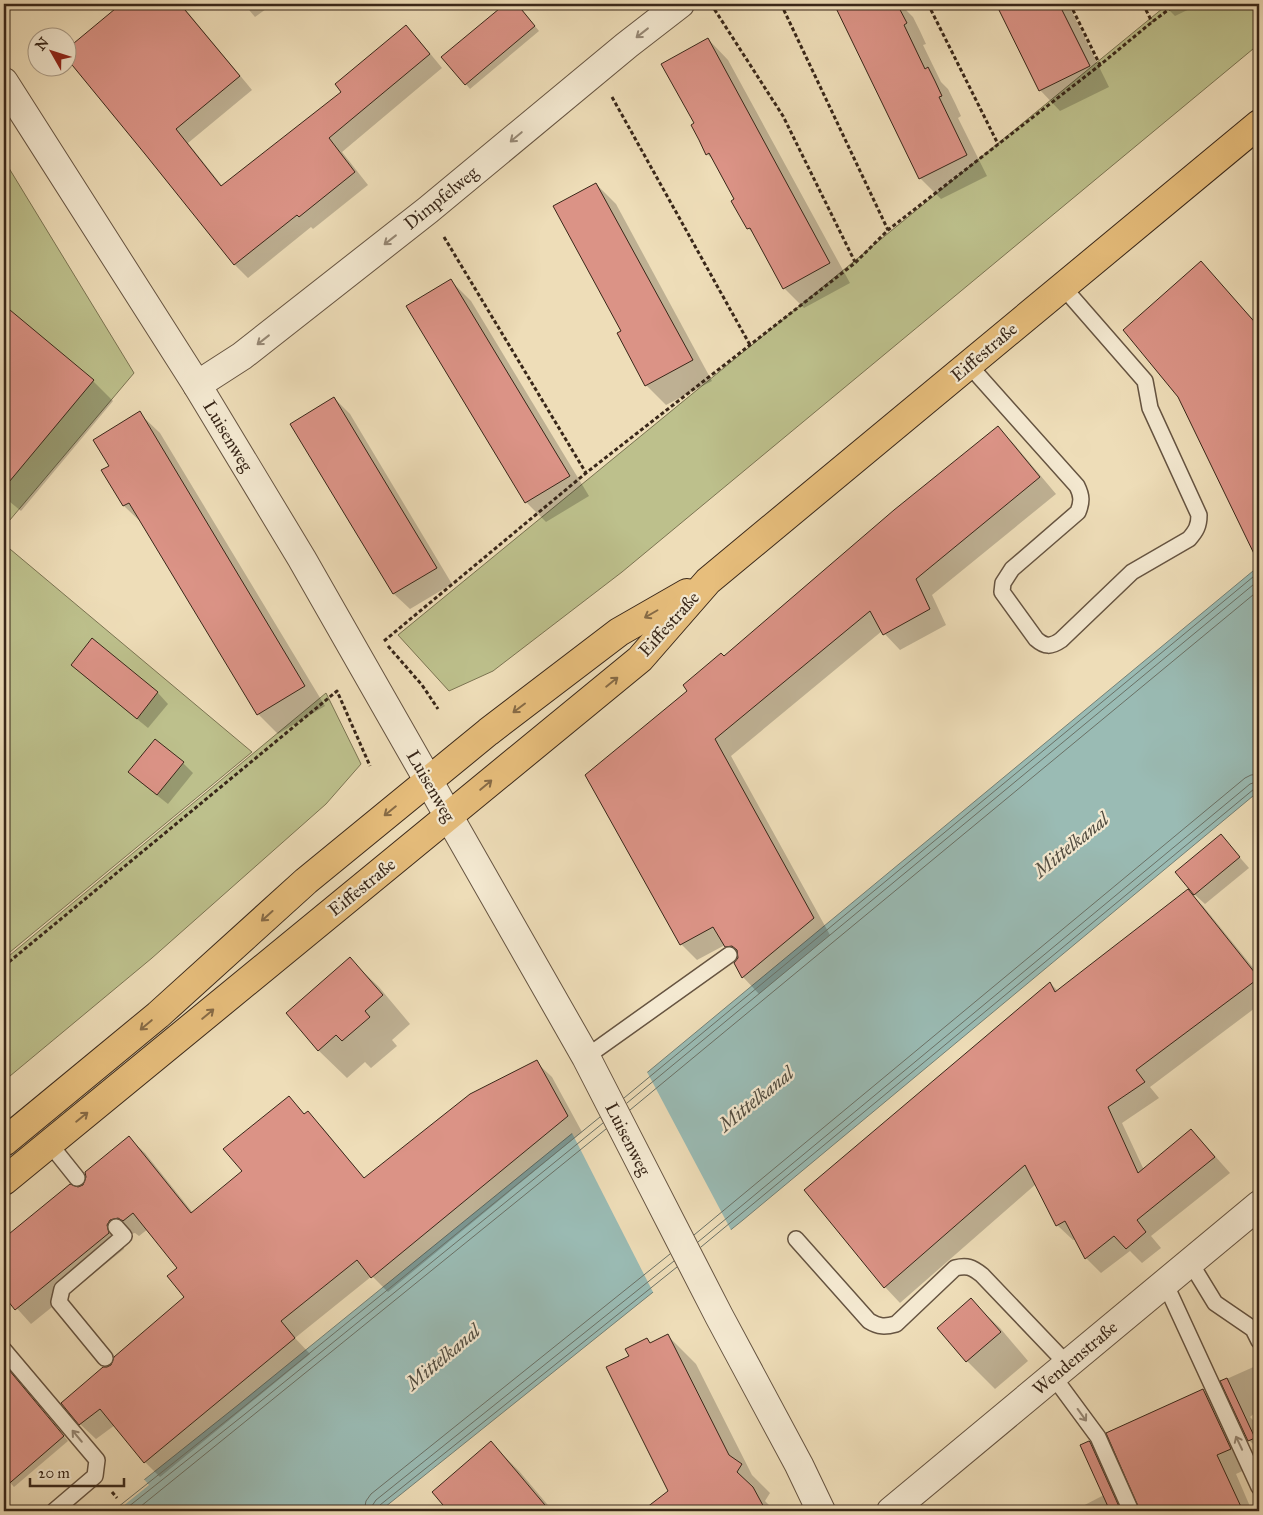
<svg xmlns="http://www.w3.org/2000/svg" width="1263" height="1515" font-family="'IM FELL Great Primer',serif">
<rect width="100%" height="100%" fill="#eeddb8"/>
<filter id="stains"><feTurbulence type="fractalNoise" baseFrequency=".004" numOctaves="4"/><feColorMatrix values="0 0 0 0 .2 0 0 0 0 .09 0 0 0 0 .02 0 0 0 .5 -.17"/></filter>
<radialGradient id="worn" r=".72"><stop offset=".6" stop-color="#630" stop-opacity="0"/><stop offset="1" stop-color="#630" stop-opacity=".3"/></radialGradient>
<g fill="#bdc08c" stroke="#7b7452">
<polygon points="1168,4 1259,4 1259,44 622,572 493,671 449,691 398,635"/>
<polygon points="4,160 134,373 4,527"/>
<polygon points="4,544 252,752 4,957"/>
<polygon points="326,693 361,764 326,804 152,958 4,1081 4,960"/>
</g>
<polygon fill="#9abbb4" stroke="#738076" points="1259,566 1259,791 743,1220 380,1511 105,1511 238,1405 649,1071"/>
<g fill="#eeddb8">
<polygon points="646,1070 732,1232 654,1294 571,1131"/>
<polygon points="143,1478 149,1485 117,1511 102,1511"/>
</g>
<g fill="#0003">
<polygon points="123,4 181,4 252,90 188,143 223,187 343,92 405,27 419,40 442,68 342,152 368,185 313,229 311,227 248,278 235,265 146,153 68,58 68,49"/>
<polygon points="244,4 273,4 255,17"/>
<polygon points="507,4 517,4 539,31 470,89 443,57"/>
<polygon points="835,4 903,4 906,10 913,17 920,31 926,44 923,45 941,82 948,89 955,103 961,116 958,118 987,176 941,199 920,178"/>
<polygon points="998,4 1068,4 1109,87 1060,111 1040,90"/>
<polygon points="1163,4 1200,4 1175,16"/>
<polygon points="708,39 728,60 850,283 804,308 784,288 756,236 748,228 736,199 716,162 707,154 695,124"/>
<polygon points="596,184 616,204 712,381 666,405 646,385"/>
<polygon points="1201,263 1259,326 1259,560 1258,559"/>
<polygon points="451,281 471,301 589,496 546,522 526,502"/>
<polygon points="4,307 93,381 113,401 21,511 4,497"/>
<polygon points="334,398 350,414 452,584 410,609 394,594 292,424"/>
<polygon points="139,413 160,433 325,706 278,734 258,714 145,526 124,506 103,471 110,467"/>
<polygon points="998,428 1014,444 1056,494 932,595 946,625 900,650 882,631 731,756 830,935 759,994 743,977 739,959 725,945 697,960 681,944 688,692 724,658"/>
<polygon points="93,640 158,693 168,704 148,728 83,675"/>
<polygon points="183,763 193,773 168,804 140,782 130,772"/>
<polygon points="1221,836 1249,868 1205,904 1194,894"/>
<polygon points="1188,891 1203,906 1259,975 1259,1005 1150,1087 1159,1098 1122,1123 1144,1170 1191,1130 1206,1146 1230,1173 1151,1236 1161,1248 1142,1263 1130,1251 1101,1273 1086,1258 1076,1239 1073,1240 1057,1225 1036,1184 900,1303 885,1287 1050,983 1058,991"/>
<polygon points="350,959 379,987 410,1024 392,1040 397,1046 371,1068 365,1062 347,1078 318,1050"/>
<polygon points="536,1062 552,1077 582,1132 388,1292 372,1276 295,1338 310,1354 160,1477 145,1462 115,1425 96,1439 80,1424 112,1366 185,1297 179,1268 148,1229 139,1236 135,1233 126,1235 122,1240 124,1249 31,1324 4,1294 4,1240 70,1186 78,1189 84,1186 129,1138 145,1153 193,1213 243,1171 289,1098 305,1115 308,1113 323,1128 365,1179"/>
<polygon points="971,1300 1000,1328 1028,1361 995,1389 967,1361"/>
<polygon points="668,1336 696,1364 752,1475 770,1493 765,1501 775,1511 644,1511 669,1491 630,1356 646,1339 651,1344"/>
<polygon points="4,1365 68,1441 14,1487 4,1476"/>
<polygon points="1258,1365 1259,1409 1250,1417 1259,1426 1259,1450 1249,1440 1222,1381"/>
<polygon points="1203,1390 1222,1409 1249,1468 1236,1474 1252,1511 1141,1511 1141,1507"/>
<polygon points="491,1443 519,1471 553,1511 449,1511 433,1492"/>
<polygon points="1089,1443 1108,1461 1130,1511 1073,1511 1104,1495"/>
</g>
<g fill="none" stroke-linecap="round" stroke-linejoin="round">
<g stroke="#6a7166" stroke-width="1">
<polyline points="624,1098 1259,572"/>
<polyline points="627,1103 1259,580"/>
<polyline points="630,1110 1259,590"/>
<polyline points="694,1235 1245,778 1251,775 1259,774"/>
<polyline points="698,1242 1250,784 1259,781"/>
<polyline points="701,1247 1254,789 1259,787"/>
<polyline points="113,1511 241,1409 600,1117"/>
<polyline points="123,1511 245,1414 603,1123"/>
<polyline points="135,1511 606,1129"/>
<polyline points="364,1511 366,1501 371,1494 670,1254"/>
<polyline points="371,1511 372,1506 376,1500 674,1261"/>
<polyline points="378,1511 380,1505 677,1267"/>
</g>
</g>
<g fill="#db9386" stroke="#392719">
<polygon points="121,4 180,4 240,76 176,129 221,186 341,92 335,84 406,25 430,54 329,138 355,172 299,217 297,215 234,265 145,154 68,60 68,48"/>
<polygon points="505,4 517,4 535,26 465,85 441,57"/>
<polygon points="834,4 897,4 907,23 904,25 925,69 928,67 935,81 942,96 939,97 967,155 919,179"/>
<polygon points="996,4 1059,4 1090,66 1039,91"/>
<polygon points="708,38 830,263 783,289 750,228 747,229 731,201 734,199 709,153 706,155 699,140 691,125 694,123 661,64"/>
<polygon points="596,183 693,360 645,386 617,333 621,331 553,206"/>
<polygon points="1201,261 1259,327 1259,564 1178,397 1123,330"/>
<polygon points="451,279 570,476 525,503 406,306"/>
<polygon points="4,305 94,380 4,488"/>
<polygon points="334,397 437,568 393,594 290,424"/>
<polygon points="140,411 305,686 257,715 129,503 123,506 101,470 109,466 93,440"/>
<polygon points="998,426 1040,477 916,579 930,609 883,635 870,611 715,739 814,918 742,978 734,963 738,958 737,950 732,946 725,947 713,927 680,945 585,775 687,691 683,685 721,653 724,656 894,510"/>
<polygon points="92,638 158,692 137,719 71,665"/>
<polygon points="155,739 184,762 157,795 128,772"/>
<polygon points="1221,834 1240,857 1194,895 1175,872"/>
<polygon points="1188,889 1259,978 1136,1070 1145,1082 1108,1107 1138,1173 1191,1129 1215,1157 1137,1220 1146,1232 1126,1249 1114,1236 1085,1259 1065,1221 1056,1226 1025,1165 884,1288 804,1190 1050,982 1055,992"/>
<polygon points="350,957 383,995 365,1011 370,1017 342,1041 336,1035 318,1051 286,1013"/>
<polygon points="537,1060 568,1116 371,1278 357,1260 281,1321 295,1338 144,1463 100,1409 79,1425 61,1403 103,1367 107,1367 111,1365 114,1357 184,1297 167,1276 177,1268 133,1213 123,1221 118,1218 110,1220 107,1225 109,1233 15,1310 4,1296 4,1238 70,1184 78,1187 83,1185 86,1177 85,1172 129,1136 191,1213 242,1171 223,1149 289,1096 304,1114 308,1111 364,1178 470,1094"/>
<polygon points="971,1298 1001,1332 966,1362 937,1328"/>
<polygon points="668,1334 729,1455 742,1464 737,1472 753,1487 766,1511 642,1511 668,1491 606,1367 629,1356 625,1349 647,1338 650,1343"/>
<polygon points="4,1364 64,1436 4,1488"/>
<polygon points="1227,1378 1255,1438 1248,1441 1220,1381"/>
<polygon points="1203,1389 1231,1449 1217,1455 1243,1511 1140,1511 1106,1433"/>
<polygon points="491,1441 550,1511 448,1511 432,1492"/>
<polygon points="1089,1441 1090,1442 1121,1511 1110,1511 1080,1445"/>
</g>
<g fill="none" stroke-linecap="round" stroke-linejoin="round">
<defs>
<g id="service">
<path d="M 969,365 L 1077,486 C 1082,496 1082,502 1078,512 L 1012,569 L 1003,583 L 1002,592 L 1036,639 C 1045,647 1051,647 1061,640 L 1132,572 L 1189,539 C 1196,531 1199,526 1199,515 L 1150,408 L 1145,381 L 1063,287"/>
<polyline points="586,1057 729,955"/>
<polyline points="49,1143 77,1178"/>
<path d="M 796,1239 L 869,1321 C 879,1327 885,1327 896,1324 L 955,1268 C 967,1265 972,1267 982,1275 L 1067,1364"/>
<polyline points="1190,1262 1215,1303 1253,1329 1259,1341"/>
<polyline points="1165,1283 1259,1487"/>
<polyline points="4,1350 97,1460 95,1476 54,1511"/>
<polyline points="105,1358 59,1302 62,1289 124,1236 116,1227"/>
<polyline points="1053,1376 1098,1437 1131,1511"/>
</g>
<g id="minor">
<polyline points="4,82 197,385 302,559 586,1057 719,1316 799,1465 821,1511"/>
<polyline points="197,385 242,356 428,210 627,45 680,4"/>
</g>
<polyline id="tertiary" points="891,1511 1259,1205"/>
<g id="primary">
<polyline points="4,1142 158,1015 306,881 488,732 619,632 687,593"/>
<polyline points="4,1181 640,659 708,581 1259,124"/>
</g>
</defs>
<use href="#service" stroke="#665441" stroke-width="18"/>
<use href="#minor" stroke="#665441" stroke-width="30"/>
<use href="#tertiary" stroke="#665441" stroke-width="30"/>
<use href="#primary" stroke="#392719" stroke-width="30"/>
<g stroke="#392719" stroke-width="3" stroke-dasharray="4 2.5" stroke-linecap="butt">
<polyline points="711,4 783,116 855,262"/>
<polyline points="781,4 888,230"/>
<polyline points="928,4 998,144"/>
<polyline points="1070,4 1100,65"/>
<polyline points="1143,4 1152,22"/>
<polyline points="612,97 750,345"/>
<polyline points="444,237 586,473"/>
<polyline points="384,641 586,473 855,263 888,230 1100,65 1152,22 1176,4"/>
<polyline points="388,646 422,685 438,709"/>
<polyline points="4,966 337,691 370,766"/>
<polyline points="112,1492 117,1498"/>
</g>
<use href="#service" stroke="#f4e9d1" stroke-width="15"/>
<use href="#minor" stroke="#f4e9d1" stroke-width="28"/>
<use href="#tertiary" stroke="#f4e9d1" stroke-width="28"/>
<use href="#primary" stroke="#e7be7c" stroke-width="28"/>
</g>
<defs><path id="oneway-shaft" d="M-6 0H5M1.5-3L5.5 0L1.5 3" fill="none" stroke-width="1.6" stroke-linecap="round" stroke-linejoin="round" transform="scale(1.25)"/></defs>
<g stroke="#968875">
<use href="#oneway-shaft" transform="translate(642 33) rotate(142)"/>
<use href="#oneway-shaft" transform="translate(516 137) rotate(140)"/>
<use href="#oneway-shaft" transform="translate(390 240) rotate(142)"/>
<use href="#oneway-shaft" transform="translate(263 340) rotate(142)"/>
<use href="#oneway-shaft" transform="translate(1082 1415) rotate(54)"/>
<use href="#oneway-shaft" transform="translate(77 1436) rotate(-130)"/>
<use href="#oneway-shaft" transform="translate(1239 1443) rotate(-115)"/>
</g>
<g stroke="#876b46">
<use href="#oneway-shaft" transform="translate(651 614) rotate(150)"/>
<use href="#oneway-shaft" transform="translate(612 682) rotate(-39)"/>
<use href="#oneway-shaft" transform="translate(519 708) rotate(143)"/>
<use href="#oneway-shaft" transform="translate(486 785) rotate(-40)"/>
<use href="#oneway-shaft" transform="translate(390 811) rotate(141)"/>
<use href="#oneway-shaft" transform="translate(267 916) rotate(138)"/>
<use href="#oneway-shaft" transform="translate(208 1014) rotate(-40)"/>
<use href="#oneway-shaft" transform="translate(146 1025) rotate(140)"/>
<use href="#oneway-shaft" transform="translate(82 1117) rotate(-39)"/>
</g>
<g text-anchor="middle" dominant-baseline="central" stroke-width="4.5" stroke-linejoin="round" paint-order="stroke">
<g font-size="18" fill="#392719" stroke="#f4e9d1">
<text transform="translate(441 198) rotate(-39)">Dimpfelweg</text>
<text transform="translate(984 352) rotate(-40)">Eiffestraße</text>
<text transform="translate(228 436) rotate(59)">Luisenweg</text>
<text transform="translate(669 624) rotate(-48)">Eiffestraße</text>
<text transform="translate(431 786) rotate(60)">Luisenweg</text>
<text transform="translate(362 887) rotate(-39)">Eiffestraße</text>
<text transform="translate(628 1139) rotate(63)">Luisenweg</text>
<text transform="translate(1075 1358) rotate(-40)">Wendenstraße</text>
</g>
<g font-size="19" font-style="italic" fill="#514c40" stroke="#f4e9d1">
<text transform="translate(1071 845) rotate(-39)">Mittelkanal</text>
<text transform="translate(756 1099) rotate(-39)">Mittelkanal</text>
<text transform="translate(443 1357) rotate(-40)">Mittelkanal</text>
</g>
</g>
<rect width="1263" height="1515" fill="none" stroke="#eeddb8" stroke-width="20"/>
<rect x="5" y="5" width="1253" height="1505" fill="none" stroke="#392719" stroke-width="2.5"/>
<rect x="10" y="10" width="1243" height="1495" fill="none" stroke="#392719"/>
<g transform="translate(52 52) rotate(309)"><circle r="24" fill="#f4e9d1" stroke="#a99b87"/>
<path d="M0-4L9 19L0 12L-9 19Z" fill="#8f2418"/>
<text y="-8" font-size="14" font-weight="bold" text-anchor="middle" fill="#392719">N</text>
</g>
<path d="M30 1478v8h94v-8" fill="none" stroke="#392719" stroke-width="2.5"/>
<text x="38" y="1478" font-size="15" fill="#392719" stroke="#f4e9d1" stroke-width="4" paint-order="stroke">20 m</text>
<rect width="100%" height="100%" filter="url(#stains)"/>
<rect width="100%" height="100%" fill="url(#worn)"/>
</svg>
